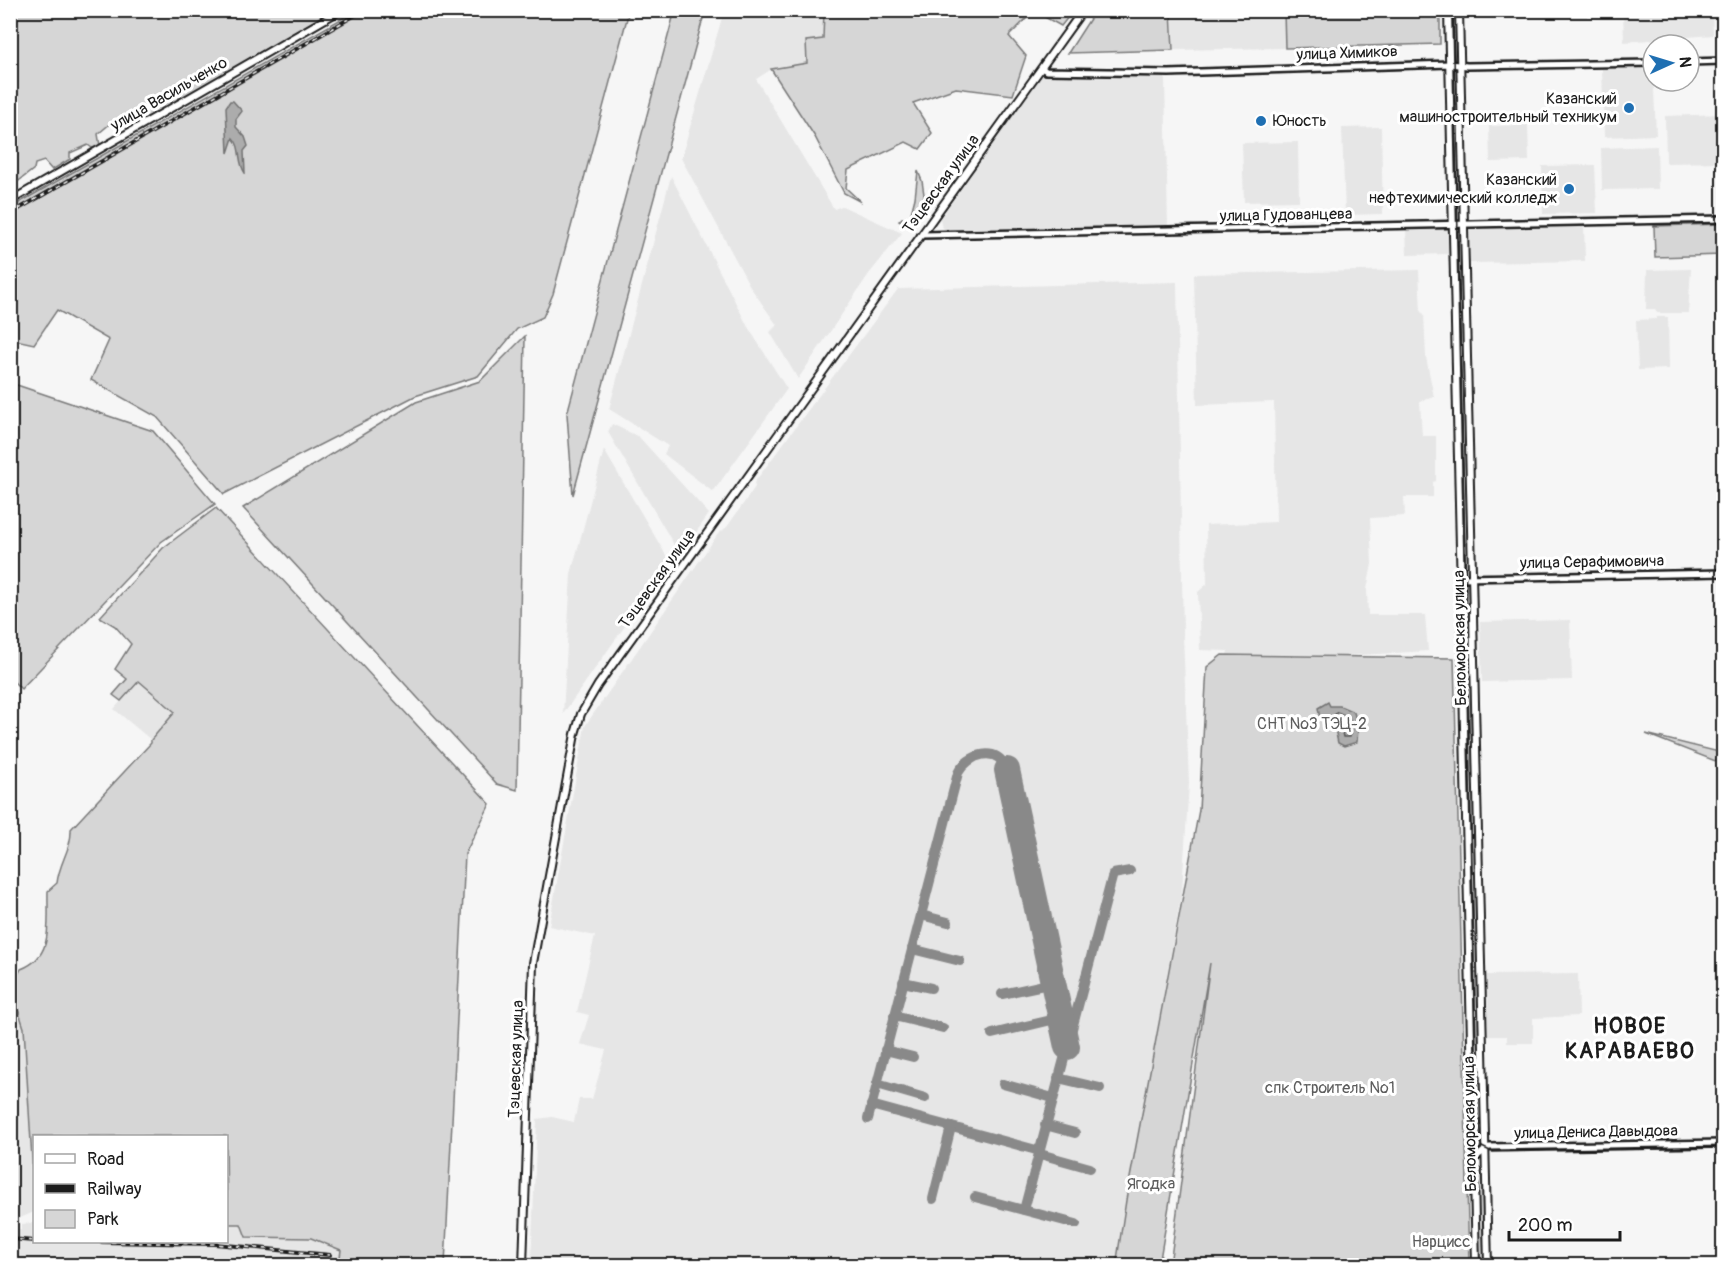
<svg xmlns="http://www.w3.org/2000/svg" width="1734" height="1276" font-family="Pangolin,sans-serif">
<rect width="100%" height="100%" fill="#f6f6f6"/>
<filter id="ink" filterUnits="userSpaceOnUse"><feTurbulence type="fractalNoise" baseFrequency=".0167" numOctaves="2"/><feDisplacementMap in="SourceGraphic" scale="12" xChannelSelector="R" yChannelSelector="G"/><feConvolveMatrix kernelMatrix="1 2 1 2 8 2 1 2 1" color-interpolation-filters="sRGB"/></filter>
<g filter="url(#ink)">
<g fill="#e6e6e6">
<polygon points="724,11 824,11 823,40 807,63 772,69 756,79 834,209 842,206 902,233 869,274 798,379 770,332 777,325 751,288 681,158"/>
<polygon points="1171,11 1284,11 1285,48 1173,50"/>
<polygon points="1499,11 1587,11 1587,18 1499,17"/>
<polygon points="1623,11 1712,11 1713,35 1624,42"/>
<polygon points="1653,67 1656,135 1604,137 1602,69"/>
<polygon points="1041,76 1165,78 1168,228 945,230 941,225 940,219"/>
<polygon points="1723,114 1723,162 1666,163 1665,116"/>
<polygon points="1528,125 1529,161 1490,162 1489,126"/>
<polygon points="1381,127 1383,214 1345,215 1342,128"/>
<polygon points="1298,142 1299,201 1244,202 1242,143"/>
<polygon points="1657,146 1658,189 1602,190 1601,148"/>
<polygon points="1595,165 1597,213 1543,214 1542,166"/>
<polygon points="671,176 748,327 787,389 713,492 664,454 668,446 609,409"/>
<polygon points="1584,225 1585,261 1470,263 1470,226"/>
<polygon points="1450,228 1450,254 1407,255 1406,229"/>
<polygon points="1691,269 1688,313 1657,313 1655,309 1646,309 1647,270"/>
<polygon points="1419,270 1421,312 1424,314 1426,357 1434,397 1420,401 1422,436 1436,436 1436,481 1433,482 1433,497 1404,497 1405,516 1370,518 1372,564 1367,589 1368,615 1425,615 1428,651 1344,656 1227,655 1228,651 1200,650 1198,592 1207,584 1206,525 1276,522 1274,402 1197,405 1194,274"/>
<polygon points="1177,282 1183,635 1189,783 1182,891 1116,1265 531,1266 537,1119 552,1117 574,1122 579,1099 592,1099 606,1050 580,1044 589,1015 577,1012 595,936 549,926 585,726 718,534 727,527 755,487 754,483 898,289"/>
<polygon points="1657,317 1668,317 1669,369 1638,370 1636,320 1656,319"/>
<polygon points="612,424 639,437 709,514 680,555 608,432"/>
<polygon points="604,450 670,562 563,714 571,574"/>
<polygon points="1570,620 1572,680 1482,682 1480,622"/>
<polygon points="139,681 175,712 151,740 114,709"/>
<polygon points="1578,974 1579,1016 1533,1018 1533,1043 1507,1043 1507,1036 1488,1036 1487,975"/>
<polygon points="11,986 24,1028 34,1193 34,1212 11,1222"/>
<polygon points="34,1223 34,1242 226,1242 227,1224 241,1224 246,1237 311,1238 341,1250 339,1266 11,1266 11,1231 21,1229 21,1224"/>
</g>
<g fill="#d6d6d6" stroke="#797979" stroke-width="1.5">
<polygon points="675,10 705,11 573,495 567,414"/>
<polygon points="11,11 332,11 129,128 121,120 111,123 98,134 100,146 92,148 88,145 70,153 70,159 52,170 44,161 35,164 34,169 11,187"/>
<polygon points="355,11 629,11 553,294 543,317 517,329 478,376 415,396 224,494 157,417 91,380 109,340 57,310 34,344 11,339 10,208"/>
<polygon points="824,11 824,10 1073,11 1061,26 1034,11 1009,36 1026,56 1013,95 956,88 913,103 932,133 920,149 906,142 848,170 846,188 861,202 844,193 815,137 771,69 807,63 806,41 823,39"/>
<polygon points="1095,11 1171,11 1173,50 1068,53"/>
<polygon points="1284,11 1440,11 1440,44 1285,48"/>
<polygon points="918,171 922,181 926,208 912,228 899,221 902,218 909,221 915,198"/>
<polygon points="1723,224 1723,255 1655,257 1654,226"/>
<polygon points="525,336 517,790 497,784 243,508 416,402 480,381"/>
<polygon points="11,383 153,431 215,504 161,542 21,689 10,678"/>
<path d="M 216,508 L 490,804 L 465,854 L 445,1265 L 339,1265 L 341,1250 L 311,1238 L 246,1237 L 241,1224 L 227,1224 L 226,1136 L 34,1136 L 34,1192 L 24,1028 L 11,987 L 21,969 C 55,956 47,922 48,891 L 57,883 C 59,863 72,848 71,829 L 151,743 L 151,740 L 175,712 L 139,681 L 121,701 L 113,695 L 127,679 L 115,669 L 131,644 L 115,626 L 100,617 L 163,548 Z"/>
<polygon points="1471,579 1479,968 1471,969 1464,580"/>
<polygon points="1222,655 1454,658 1469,1265 1170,1265 1210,963 1159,1265 1116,1266 1127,1194 1199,810 1207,667"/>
<polygon points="1646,734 1723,753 1723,764"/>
<polygon points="1472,973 1479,973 1482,1147 1475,1147"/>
<polygon points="1476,1169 1482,1169 1484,1265 1479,1265"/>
</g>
<g fill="#acacac" stroke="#727272" stroke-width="1.5">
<path d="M 230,101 L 233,101 L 242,111 L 236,119 L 236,127 L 245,137 L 248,146 L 244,151 L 245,173 C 237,162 242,147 233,138 L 228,153 L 226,107 Z"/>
<path d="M 1328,702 L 1330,706 L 1340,706 L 1354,712 L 1358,729 L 1357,742 L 1344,746 L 1338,743 C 1335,731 1336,719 1320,719 L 1318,708 Z"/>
</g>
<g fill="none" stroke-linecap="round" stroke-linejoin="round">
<polygon stroke="#565656" stroke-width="1.5" points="1337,712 1349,717 1352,730 1350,737 1343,737 1340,722 1334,716"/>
<g stroke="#898989" stroke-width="10">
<polyline points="921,915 948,922"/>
<polyline points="912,949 960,961"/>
<polyline points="903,982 931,988"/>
<polyline points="1002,994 1053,983"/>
<polyline points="894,1016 943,1028"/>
<polyline points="992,1034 1060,1018"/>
<polyline points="885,1050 913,1057"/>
<polyline points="1058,1078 1100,1088"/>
<polyline points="877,1084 925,1098"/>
<polyline points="1003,1084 1053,1098"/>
<polyline points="871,1105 1040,1151"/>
<path d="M 868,1119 L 958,773 C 968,754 998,744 1007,770"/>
<polyline points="1045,1125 1075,1133"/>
<polyline points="1040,1154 1090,1168"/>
<polyline points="975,1197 1076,1224"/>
<polyline points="933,1199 951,1127"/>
<polyline points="1024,1210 1113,874 1130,871"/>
</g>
<polyline stroke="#898989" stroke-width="26" points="1007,770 1067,1047"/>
<defs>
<g id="tertiary">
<polyline points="1689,62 1724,61"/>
<polyline points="1042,68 1046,71 1169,73 1450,64 1467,66 1653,63"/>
<polyline points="921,235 1724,219"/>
<polyline points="1461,578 1724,573"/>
<polyline points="1474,1159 1489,1147 1724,1143"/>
</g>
<g id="secondary">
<polyline points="1448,10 1476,1266"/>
<polyline points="1459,10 1488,1266"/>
<polyline points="10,201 341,10"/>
<polyline points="523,1266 533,963 575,734 581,714 598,685 1083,10"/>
</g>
</defs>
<use href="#tertiary" stroke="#1c1c1c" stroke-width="10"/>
<use href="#secondary" stroke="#1c1c1c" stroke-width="10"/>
<use href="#tertiary" stroke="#fff" stroke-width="5"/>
<use href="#secondary" stroke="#fff" stroke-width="6"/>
<polyline stroke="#1c1c1c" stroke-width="1.5" points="1453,10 1478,1138 1482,1147 1492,1152 1724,1148"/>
<defs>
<g id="rail">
<polyline points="10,214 364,10"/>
<polyline points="10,1239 34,1241"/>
<polyline points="102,1242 215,1244 330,1255"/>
</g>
</defs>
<use href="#rail" stroke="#1c1c1c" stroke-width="4"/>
<use href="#rail" stroke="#fff" stroke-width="1.5" stroke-dasharray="4.5" stroke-linecap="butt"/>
</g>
</g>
<g fill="#1f6fb2" stroke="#fff" stroke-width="2">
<circle cx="1629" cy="108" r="6"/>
<circle cx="1261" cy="121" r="6"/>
<circle cx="1569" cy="189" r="6"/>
</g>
<g text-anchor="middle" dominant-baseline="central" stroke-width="6" stroke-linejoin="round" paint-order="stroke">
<g font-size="16" fill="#1c1c1c" stroke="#fff">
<text transform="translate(1347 53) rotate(-2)">улица Химиков</text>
<text transform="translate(169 94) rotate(-30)">улица Васильченко</text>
<text transform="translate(941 184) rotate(-54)">Тэцевская улица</text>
<text transform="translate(1286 215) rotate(-1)">улица Гудованцева</text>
<text transform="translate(1592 562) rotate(-1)">улица Серафимовича</text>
<text transform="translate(657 579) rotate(-54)">Тэцевская улица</text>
<text transform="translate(1460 638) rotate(-91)">Беломорская улица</text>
<text transform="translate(516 1059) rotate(-88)">Тэцевская улица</text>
<text transform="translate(1470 1124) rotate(-91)">Беломорская улица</text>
<text transform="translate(1596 1132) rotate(-1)">улица Дениса Давыдова</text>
</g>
<g font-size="16" fill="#1c1c1c" stroke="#fff" text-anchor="end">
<text x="1617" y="99">Казанский<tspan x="1617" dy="18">машиностроительный техникум</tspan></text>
<text x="1273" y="121" text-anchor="start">Юность</text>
<text x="1557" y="180">Казанский<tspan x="1557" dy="18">нефтехимический колледж</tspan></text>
</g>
<g font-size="16" fill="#5d5d5d" stroke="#fff">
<text x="1312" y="724">СНТ №3 ТЭЦ-2</text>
<text x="1330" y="1088">спк Строитель №1</text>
<text x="1151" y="1184">Ягодка</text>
<text x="1441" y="1242">Нарцисс</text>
</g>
<g font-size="22" font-weight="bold" letter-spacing="1.5" fill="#1c1c1c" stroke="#fff">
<text x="1630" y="1026">НОВОЕ<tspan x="1630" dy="25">КАРАВАЕВО</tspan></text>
</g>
</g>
<rect width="1734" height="1276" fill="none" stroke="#fff" stroke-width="36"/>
<rect x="18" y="18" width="1698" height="1240" fill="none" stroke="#1c1c1c" stroke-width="2" filter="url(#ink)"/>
<rect x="33" y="1135" width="195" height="108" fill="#ffffff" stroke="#a4a4a4" stroke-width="1.5"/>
<rect x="45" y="1154" width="30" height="9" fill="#ffffff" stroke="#a4a4a4" stroke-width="1.5"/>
<text x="87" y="1165" font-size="18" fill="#1c1c1c">Road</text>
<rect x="45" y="1184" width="30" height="9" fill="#1c1c1c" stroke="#a4a4a4" stroke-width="1.5"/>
<text x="87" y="1195" font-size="18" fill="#1c1c1c">Railway</text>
<rect x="45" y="1210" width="30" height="18" fill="#d6d6d6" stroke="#a4a4a4" stroke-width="1.5"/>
<text x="87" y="1225" font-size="18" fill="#1c1c1c">Park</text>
<g transform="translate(1671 63) rotate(86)"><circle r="28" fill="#ffffff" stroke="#a4a4a4" stroke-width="1.5"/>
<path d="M0-4.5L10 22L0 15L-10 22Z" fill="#1f6fb2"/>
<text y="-9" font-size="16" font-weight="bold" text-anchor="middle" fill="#1c1c1c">N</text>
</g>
<path d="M1509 1231v9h111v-9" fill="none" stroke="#1c1c1c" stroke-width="3"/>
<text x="1518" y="1231" font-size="18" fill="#1c1c1c" stroke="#ffffff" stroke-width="4.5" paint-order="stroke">200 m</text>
</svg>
